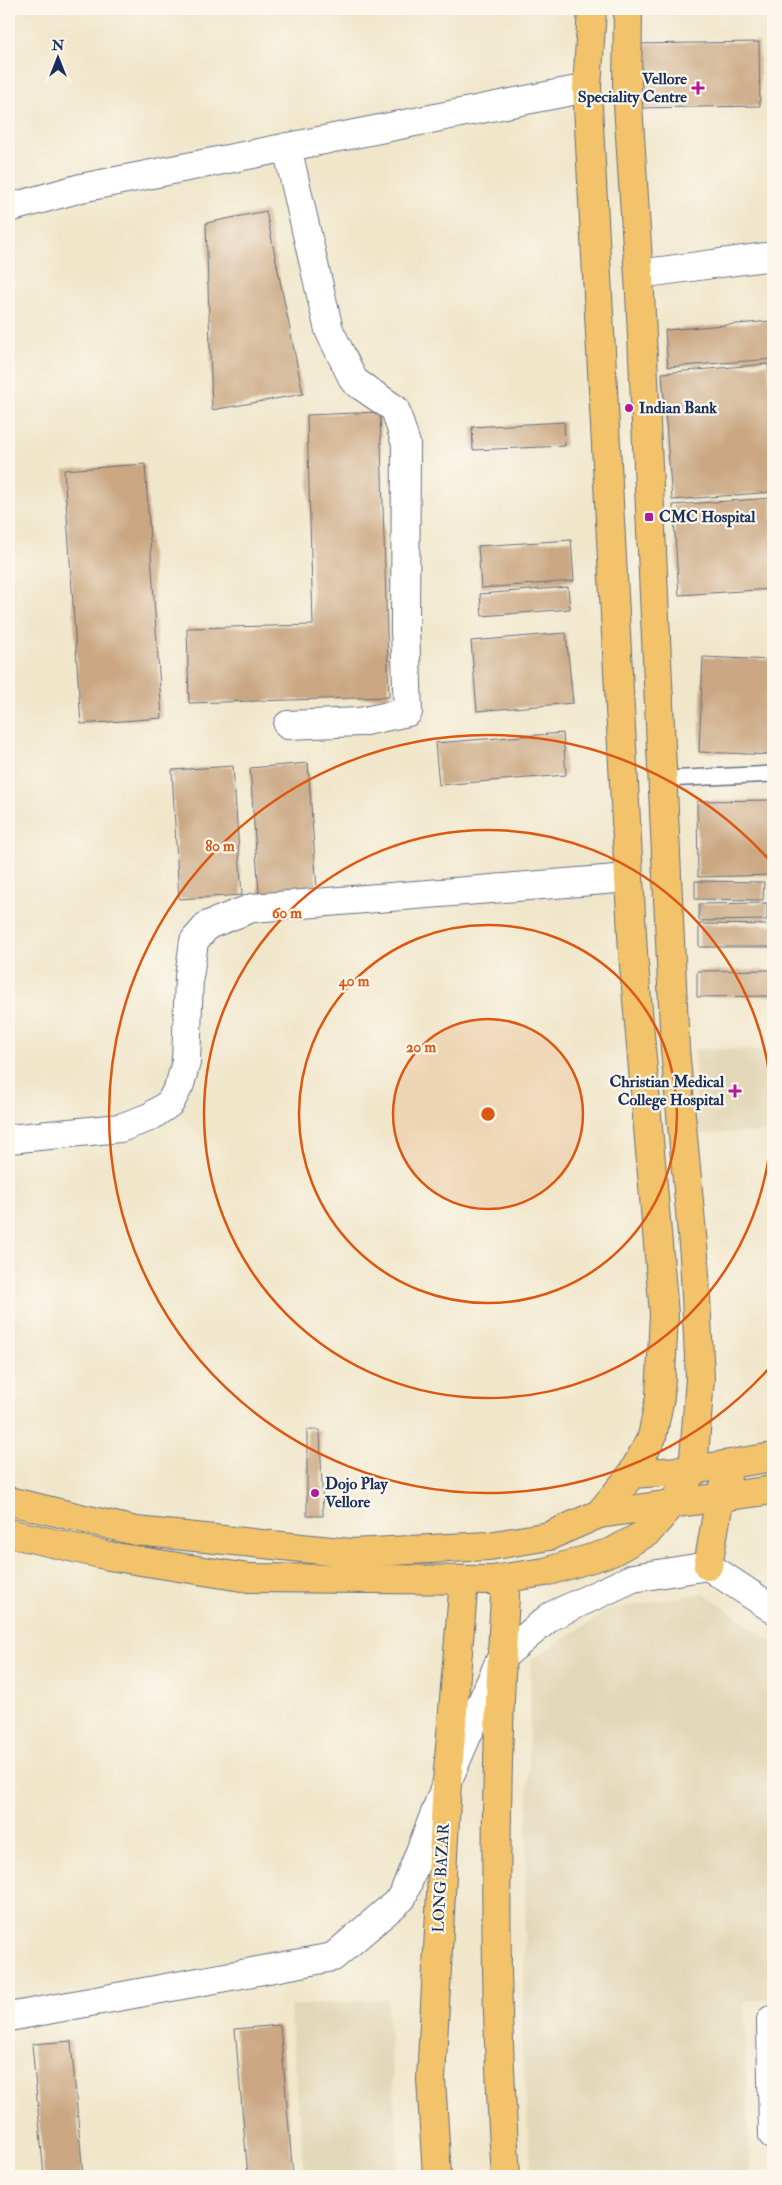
<svg xmlns="http://www.w3.org/2000/svg" width="782" height="2185" font-family="'IM FELL Double Pica',serif">
<rect width="100%" height="100%" fill="#fbf7ec"/>
<filter id="ink" filterUnits="userSpaceOnUse"><feTurbulence type="fractalNoise" baseFrequency=".02" numOctaves="2"/><feDisplacementMap in="SourceGraphic" scale="10" xChannelSelector="R" yChannelSelector="G"/><feConvolveMatrix kernelMatrix="1 2 1 2 8 2 1 2 1" color-interpolation-filters="sRGB"/></filter>
<filter id="wash" filterUnits="userSpaceOnUse"><feTurbulence type="fractalNoise" baseFrequency=".0096" numOctaves="4" result="noise"/><feDisplacementMap in="SourceGraphic" scale="20" xChannelSelector="R" yChannelSelector="G"/><feGaussianBlur stdDeviation="1.12" result="paint"/><feColorMatrix in="noise" values="0 0 0 0 0 0 0 0 0 0 0 0 0 0 0 0 0 1.4 0 .05"/><feComposite in="paint" operator="in"/></filter>
<g filter="url(#wash)">
<rect width="100%" height="100%" fill="#f0e6ca"/>
<g fill="#e2d7b8">
<polygon points="695,1049 773,1050 773,1192 770,1132 697,1134"/>
<polygon points="703,1593 773,1643 773,1999 744,2001 750,2176 532,2176 522,2051 531,1660 609,1610"/>
<polygon points="387,1999 400,2176 304,2176 290,2006"/>
</g>
<g id="blocks">
<g fill="#caa782">
<polygon points="759,42 760,106 635,108 635,44"/>
<polygon points="266,211 303,394 212,410 206,223"/>
<polygon points="773,321 773,359 668,367 665,330"/>
<polygon points="768,364 773,420 773,492 672,500 662,373"/>
<polygon points="380,412 389,697 189,703 187,628 313,625 307,415"/>
<polygon points="564,422 565,446 473,450 472,427"/>
<polygon points="145,464 162,718 81,724 64,470"/>
<polygon points="772,498 773,589 679,595 673,505"/>
<polygon points="571,540 574,581 481,588 478,546"/>
<polygon points="568,587 570,609 482,616 480,594"/>
<polygon points="566,633 573,703 477,711 471,641"/>
<polygon points="703,657 773,660 773,755 699,752"/>
<polygon points="563,733 566,775 439,785 435,743"/>
<polygon points="308,763 317,890 259,894 250,768"/>
<polygon points="233,766 242,895 179,899 172,770"/>
<polygon points="773,800 773,875 698,877 697,801"/>
<polygon points="695,881 764,882 763,900 695,899"/>
<polygon points="767,903 767,920 699,921 699,904"/>
<polygon points="699,924 773,925 773,947 699,947"/>
<polygon points="773,970 773,996 697,997 697,971"/>
<polygon points="307,1430 320,1430 323,1516 307,1516"/>
<polygon points="280,2025 293,2176 248,2176 235,2029"/>
<polygon points="71,2041 83,2176 44,2176 32,2044"/>
</g>
</g>
</g>
<g filter="url(#ink)">
<use href="#blocks" fill-opacity="0" stroke="#666f84" stroke-width="1"/>
<g fill="none" stroke-linecap="round" stroke-linejoin="round">
<defs>
<polyline id="lane" points="663,779 773,774"/>
<g id="street">
<polyline points="287,147 329,330 354,381 395,409 406,444 405,629 408,712 360,722 288,725"/>
<polyline points="9,208 81,188 587,88"/>
<polyline points="639,274 773,256"/>
<polyline points="9,1139 120,1128 150,1117 170,1103 180,1084 186,1062 189,977 194,941 208,925 252,908 629,878"/>
<polyline points="9,2017 333,1957 402,1898 447,1782 501,1658 551,1616 633,1578 708,1566 773,1609"/>
<polyline points="773,2020 771,2020 773,2135"/>
</g>
<g id="primary">
<polyline points="632,1474 693,1470 773,1457"/>
<polyline points="599,1514 773,1490"/>
<polyline points="708,1566 720,1496 727,1480"/>
<polyline points="437,2176 431,2079 447,1782 464,1580"/>
<path d="M 506,2176 C 492,1977 494,1777 506,1578"/>
</g>
<g id="highway">
<polyline points="9,1501 136,1531 351,1553 489,1546 549,1536 599,1514 632,1474 652,1437 660,1397 664,1314 633,953 587,88 592,9"/>
<polyline points="9,1533 109,1556 248,1578 492,1580 545,1572 612,1552 648,1532 674,1502 693,1470 700,1378 694,1256 675,1049 640,293 627,88 628,9"/>
</g>
</defs>
<use href="#lane" stroke="#666f84" stroke-width="18"/>
<use href="#street" stroke="#666f84" stroke-width="30"/>
<use href="#primary" stroke="#666f84" stroke-width="30"/>
<use href="#highway" stroke="#666f84" stroke-width="30"/>
<use href="#lane" stroke="#fff" stroke-width="15"/>
<use href="#street" stroke="#fff" stroke-width="28"/>
<use href="#primary" stroke="#f2c36a" stroke-width="28"/>
<use href="#highway" stroke="#f2c36a" stroke-width="28"/>
</g>
</g>
<circle cx="488" cy="1114" r="95" fill="#de5710" fill-opacity=".12"/>
<g fill="none" stroke="#de5710" stroke-width="2.5">
<circle cx="488" cy="1114" r="95"/>
<circle cx="488" cy="1114" r="189"/>
<circle cx="488" cy="1114" r="284"/>
<path d="M772 1365A379 379 0 1 1 772 863"/>
</g>
<g fill="#b5179e" stroke="#fbf7ec" stroke-width="2">
<path d="M695.5 80.5h5v5h5v5h-5v5h-5v-5h-5v-5h5z"/>
<circle cx="629" cy="408" r="5"/>
<rect x="644" y="512" width="10" height="10" rx="2.5"/>
<path d="M732.5 1083.5h5v5h5v5h-5v5h-5v-5h-5v-5h5z"/>
<circle cx="315" cy="1493" r="5"/>
</g>
<g text-anchor="middle" dominant-baseline="central" stroke-width="4.5" stroke-linejoin="round" paint-order="stroke">
<g font-size="16" font-weight="bold" fill="#1b2f5e" stroke="#fbf7ec" text-anchor="start">
<text x="687" y="79" text-anchor="end">Vellore<tspan x="687" dy="18">Speciality Centre</tspan></text>
<text x="639" y="408">Indian Bank</text>
<text x="659" y="517">CMC Hospital</text>
<text x="724" y="1082" text-anchor="end">Christian Medical<tspan x="724" dy="18">College Hospital</tspan></text>
<text x="325" y="1484">Dojo Play<tspan x="325" dy="18">Vellore</tspan></text>
</g>
<g font-size="16" fill="#1b2f5e" stroke="#fbf7ec">
<text transform="translate(441 1878) rotate(-87)">LONG BAZAR</text>
</g>
</g>
<circle cx="488" cy="1114" r="8" fill="#de5710" stroke="#fbf7ec" stroke-width="2.5"/>
<g font-size="15" text-anchor="middle" font-weight="bold" fill="#de5710" stroke="#fbf7ec" stroke-width="4.5" stroke-linejoin="round" paint-order="stroke">
<text x="220" y="851">80 m</text>
<text x="287" y="918">60 m</text>
<text x="354" y="986">40 m</text>
<text x="421" y="1052">20 m</text>
</g>
<rect width="782" height="2185" fill="none" stroke="#fbf7ec" stroke-width="30"/>
<g transform="translate(58 58)" stroke="#fbf7ec" stroke-width="4" paint-order="stroke">
<path d="M0-4L9 19L0 12L-9 19Z" fill="#1b2f5e"/>
<text y="-8" font-size="14" font-weight="bold" text-anchor="middle" fill="#1b2f5e">N</text>
</g>
</svg>
